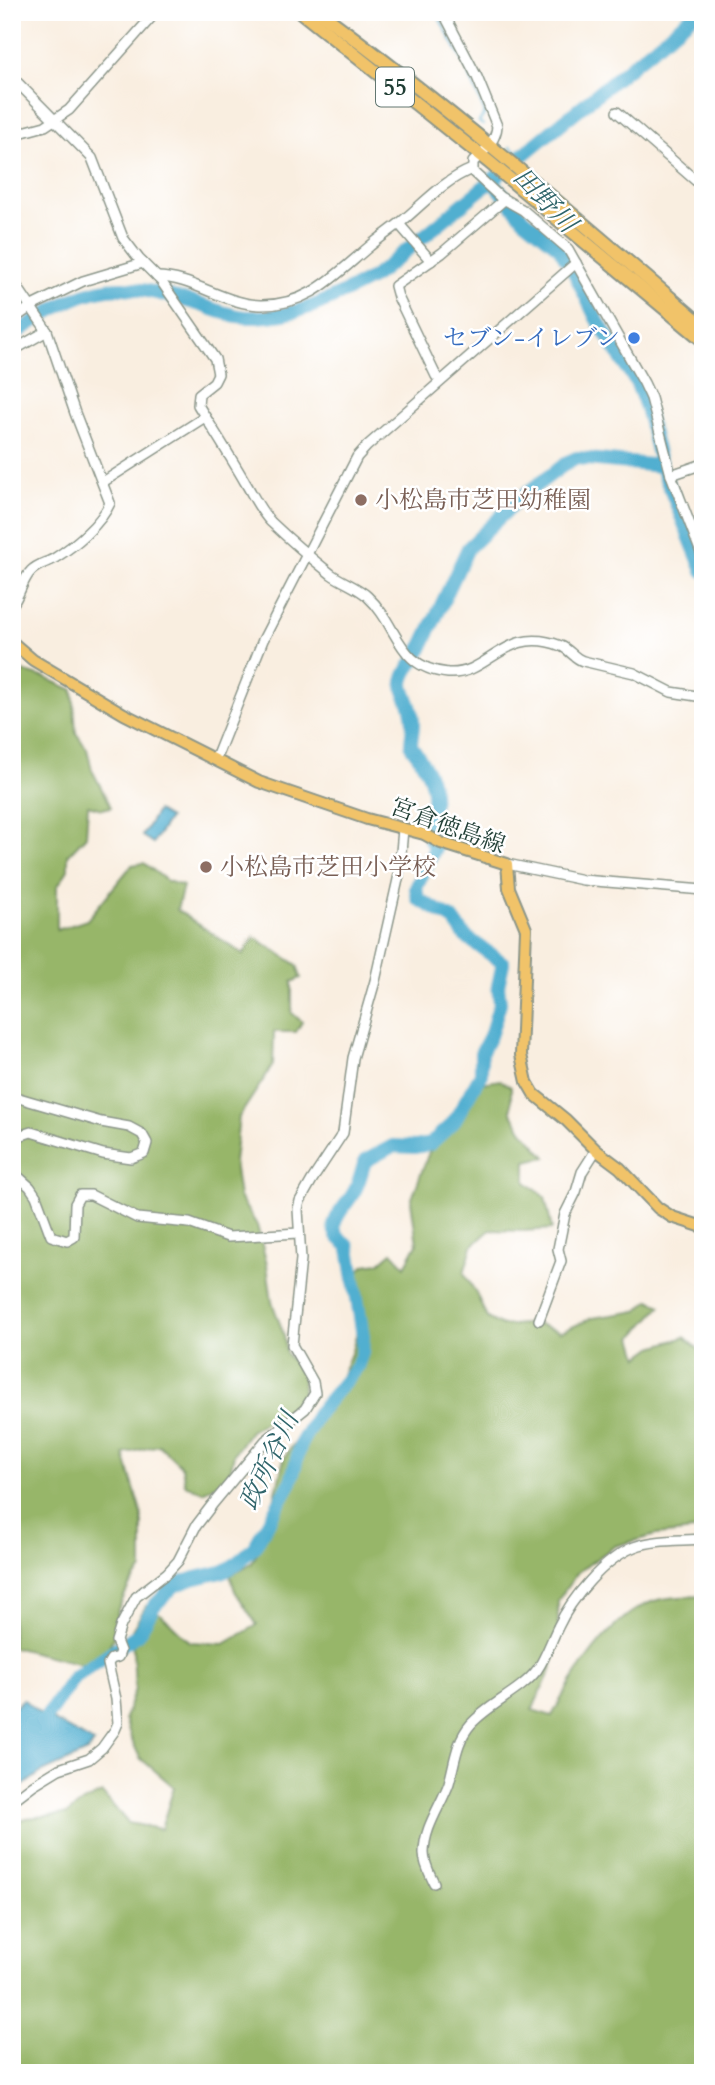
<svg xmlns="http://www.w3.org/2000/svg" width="715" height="2085" font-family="Cardo,'Noto Serif JP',serif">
<rect width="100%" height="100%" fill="#fff"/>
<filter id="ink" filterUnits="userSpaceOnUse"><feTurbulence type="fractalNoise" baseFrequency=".0143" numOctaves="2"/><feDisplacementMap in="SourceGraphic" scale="14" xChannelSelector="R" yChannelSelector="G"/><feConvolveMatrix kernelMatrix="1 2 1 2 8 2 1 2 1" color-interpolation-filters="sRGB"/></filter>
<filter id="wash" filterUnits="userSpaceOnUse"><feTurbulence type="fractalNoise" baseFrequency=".00686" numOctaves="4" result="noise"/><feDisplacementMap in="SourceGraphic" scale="28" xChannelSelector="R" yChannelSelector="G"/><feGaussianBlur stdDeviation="1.57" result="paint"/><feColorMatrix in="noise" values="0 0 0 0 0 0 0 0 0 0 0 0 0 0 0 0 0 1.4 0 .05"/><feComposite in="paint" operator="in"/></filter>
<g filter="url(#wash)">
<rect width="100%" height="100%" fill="#f9eee0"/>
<g fill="#97b669" stroke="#5b7a4e" stroke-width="2">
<polygon points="12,657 19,670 46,678 73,690 76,733 87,749 92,770 111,807 102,809 88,805 86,836 68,855 68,870 57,887 57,930 87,920 132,865 144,863 167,881 183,886 177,910 243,954 254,937 297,965 301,978 292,982 292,1013 302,1022 296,1032 274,1032 273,1065 239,1117 234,1162 239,1197 257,1225 267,1265 272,1302 284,1335 286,1353 303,1376 303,1393 291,1408 250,1431 234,1454 229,1478 203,1492 185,1484 182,1467 159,1445 124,1454 142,1515 142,1570 129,1586 118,1609 115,1635 107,1650 85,1665 12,1647"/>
<path d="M 500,1080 L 511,1087 L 511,1112 L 523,1131 L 546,1157 L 526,1161 L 526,1182 L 545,1197 L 552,1229 L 523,1231 L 490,1230 L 472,1246 L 464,1273 L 476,1293 L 487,1318 L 502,1326 L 534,1323 L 561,1332 L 592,1318 L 638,1311 L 650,1300 L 661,1306 L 633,1337 L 639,1357 L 653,1347 L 685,1337 L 703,1353 L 703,1530 L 656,1535 L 615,1546 L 578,1572 L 558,1600 L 558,1640 L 551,1670 L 532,1710 L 552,1716 C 572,1676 610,1616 654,1601 C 669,1596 688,1597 703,1596 L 703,2073 L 12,2073 L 12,1824 L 26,1818 L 67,1814 L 83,1802 L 102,1793 L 128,1823 L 161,1829 L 174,1787 L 140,1758 L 130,1736 L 125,1718 L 135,1689 L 132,1630 L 146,1606 L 162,1615 L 190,1642 L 224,1644 L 257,1625 L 235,1591 L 230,1575 L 252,1563 L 266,1535 L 284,1458 L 306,1426 L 328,1411 L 340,1380 L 352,1351 L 359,1324 L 348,1279 L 365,1265 L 379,1263 L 392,1252 L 405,1266 L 417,1244 L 411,1201 L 429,1152 L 455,1124 L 477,1084 Z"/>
</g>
<g fill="#51afd0" stroke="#387682" stroke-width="2">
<polygon points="157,811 169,818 153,843 142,836"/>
<polygon points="23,1699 38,1712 94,1743 87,1752 40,1773 12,1794 12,1710"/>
</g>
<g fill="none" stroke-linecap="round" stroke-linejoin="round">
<g stroke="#51afd0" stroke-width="2.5">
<polyline points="436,12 466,67 485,113 479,122 483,125"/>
<polyline points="510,147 521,155"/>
</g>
<g stroke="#51afd0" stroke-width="14">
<polyline points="491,180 523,218 559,247 575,274 596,318 637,384 646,407 661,466 703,571"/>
<path d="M 12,336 C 46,314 81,287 123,288 C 146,289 169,296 191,302 C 209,307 230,317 248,317 C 298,318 332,299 374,277 L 697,12"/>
<path d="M 429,830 C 438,793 434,776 411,746 C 411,738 413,731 413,723 C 413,690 388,692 417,657 L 468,548 L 521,497 L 568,462 L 577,458 L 661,466"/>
<path d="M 42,1723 L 74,1677 L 138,1634 L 154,1606 L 174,1586 L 192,1579 L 225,1571 L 239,1562 L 255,1546 L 291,1482 L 301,1443 L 319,1412 L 357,1367 L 362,1353 L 363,1336 L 350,1254 L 348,1245 C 317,1226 347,1209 356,1188 C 360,1180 362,1170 365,1161 L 393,1146 L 415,1147 L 430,1144 L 453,1123 L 481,1074 L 481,1053 L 490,1036 L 500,1003 L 498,986 L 503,963 L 465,936 L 453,919 L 418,899 L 416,888 L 436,846 L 430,840"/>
</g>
</g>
</g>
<g filter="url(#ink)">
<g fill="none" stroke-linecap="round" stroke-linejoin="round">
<defs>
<g id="minor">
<path d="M 443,12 L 477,77 L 497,126 C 496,142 483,152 473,162 L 473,172 L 500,197 L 523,210 L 568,249 L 644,383 L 651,398 L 671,475 L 703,558"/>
<path d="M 12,77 L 92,158 L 123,238 L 139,259 L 161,281 L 215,359 L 218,374 L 214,382 L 199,394 L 198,405 C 214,431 230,456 245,482 C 253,495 260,511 271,522 C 290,540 311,558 331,574 C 342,582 357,587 367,596 C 399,625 396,668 448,673 C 490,676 504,624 561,646 C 570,650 574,658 583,661 L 634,673 L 671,692 L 703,697"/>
<polyline points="617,112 703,187"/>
<polyline points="12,135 45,126 69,110 156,12"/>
<polyline points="399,224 431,261"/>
<path d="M 157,277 C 192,277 224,304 260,305 C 309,306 335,275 370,246 C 379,238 390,231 400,223 C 423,204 444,180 472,169"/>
<path d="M 12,279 L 47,331 L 75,413 L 110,503 C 101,524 74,546 55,558 C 47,563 37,564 31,571 C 22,580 20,595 12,605"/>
<polyline points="12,320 32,306 83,281 143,263"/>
<polyline points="12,351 47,331"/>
<polyline points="441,380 436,376 398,297 395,286 442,253 504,200"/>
<polyline points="671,475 703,464"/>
<polyline points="103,482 205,417"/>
<polyline points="216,758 263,640 357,457 367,446 576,263"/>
<polyline points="507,864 583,880 703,890"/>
<polyline points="12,1096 101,1122 129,1127 142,1134 147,1143 144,1153 131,1158 103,1154 31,1132 16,1137 12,1142"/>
<polyline points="12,1171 30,1187 36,1196 51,1236 67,1241 74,1237 75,1204 80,1195 91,1195 137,1218 189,1223 228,1237 299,1233"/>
<polyline points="539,1320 561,1261 558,1249 565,1214 576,1192 582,1172 596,1150"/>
<polyline points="12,1801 33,1785 59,1769 89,1759 102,1748 115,1730 118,1723 116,1699 108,1664 111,1659 118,1657 120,1651 116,1641 121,1625 136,1597 167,1573 178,1561 196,1526 212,1505 265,1441 305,1409 315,1393 313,1382 292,1345 301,1259 298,1209 300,1201 312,1180 343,1133 353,1058 375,981 399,875 403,829"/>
<path d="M 434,1883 C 430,1874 424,1864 424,1853 C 424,1827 441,1806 449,1783 C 455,1762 456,1741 471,1724 C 490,1703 520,1692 537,1670 C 546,1657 551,1641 558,1627 C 571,1599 604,1559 634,1547 C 655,1539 681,1541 703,1539"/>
</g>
<polyline id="major" points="12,642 33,660 124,714 259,782 367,819 424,834 441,843 507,864 509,888 526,929 521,1055 527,1082 534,1094 566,1120 596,1150 620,1168 658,1208 672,1217 703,1227"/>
<g id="highway">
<polyline points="301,12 489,162 703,340"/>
<path d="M 319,12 C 452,110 577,218 703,326"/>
</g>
</defs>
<use href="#minor" stroke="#8c968a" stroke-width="12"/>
<use href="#major" stroke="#8c968a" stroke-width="14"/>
<use href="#highway" stroke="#8c968a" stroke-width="16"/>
<use href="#minor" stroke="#fff" stroke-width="9"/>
<use href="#major" stroke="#f1c369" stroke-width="10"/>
<use href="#highway" stroke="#f1c369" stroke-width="12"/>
</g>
</g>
<circle fill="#3f7fe0" stroke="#fff" stroke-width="2.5" cx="634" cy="338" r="7"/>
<g fill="#8d6e63" stroke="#fff" stroke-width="2.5">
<circle cx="361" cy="500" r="7"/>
<circle cx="206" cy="867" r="7"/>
</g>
<g text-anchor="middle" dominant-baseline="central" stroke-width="5" stroke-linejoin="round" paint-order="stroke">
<rect fill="#fff" stroke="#627771" stroke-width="2" x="376" y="67.5" width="38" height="39" rx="5"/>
<g font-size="23" font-weight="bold" fill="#1f3d34">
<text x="395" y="87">55</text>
</g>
<g font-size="24" fill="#366cbe" stroke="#fff" text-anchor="end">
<text x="620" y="338">セブン-イレブン</text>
</g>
<g font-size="24" fill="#785e54" stroke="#fff" text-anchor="start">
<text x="375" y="500">小松島市芝田幼稚園</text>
<text x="220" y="867">小松島市芝田小学校</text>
</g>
<g font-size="24" fill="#1f3d34" stroke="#fff">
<text transform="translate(448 826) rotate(20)">宮倉徳島線</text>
</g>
<g font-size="26" font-style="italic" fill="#30656b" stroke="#fff">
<text transform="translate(545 200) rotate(46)">田野川</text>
<text transform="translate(269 1461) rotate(-65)">政所谷川</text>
</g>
</g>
<rect width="715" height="2085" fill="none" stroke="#fff" stroke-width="42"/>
</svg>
